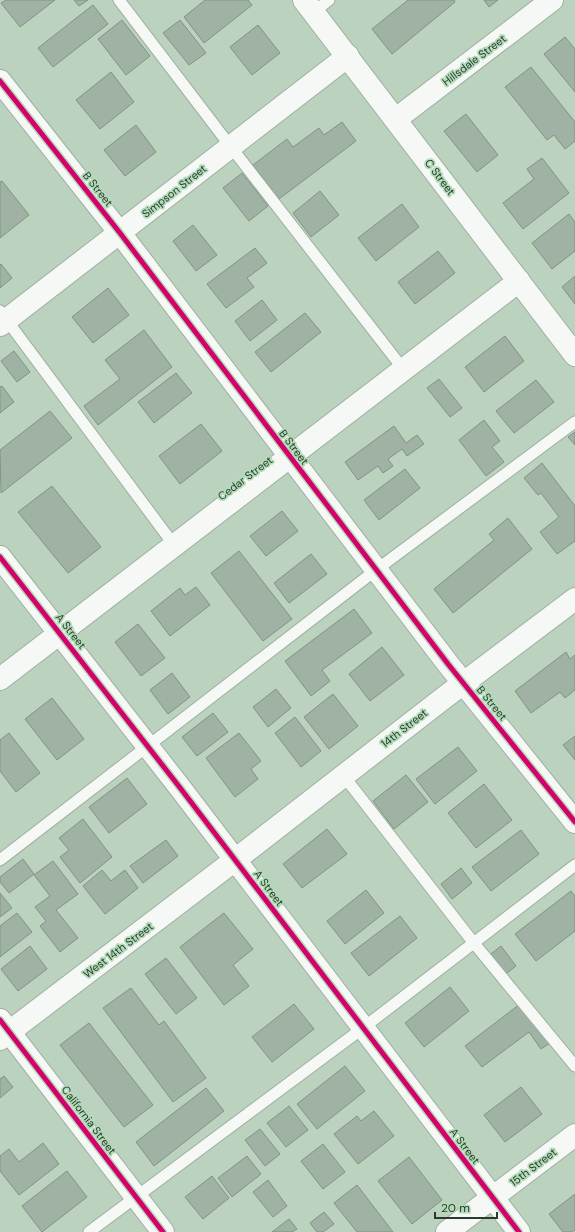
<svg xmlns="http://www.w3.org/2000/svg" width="575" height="1232" font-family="'DM Sans',sans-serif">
<rect width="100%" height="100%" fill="#bbd2bf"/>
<g fill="#a0b2a3" stroke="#819384">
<polygon points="6,0 55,0 20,27 1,3"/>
<polygon points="74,0 88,0 79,6"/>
<polygon points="205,0 248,0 252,5 204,43 184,17"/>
<polygon points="408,0 454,0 455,2 392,54 372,29"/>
<polygon points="484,0 498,0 489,7"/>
<polygon points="93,5 108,24 53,67 38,48"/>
<polygon points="122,20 150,56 126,75 98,39"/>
<polygon points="180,20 206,53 189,65 163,33"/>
<polygon points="258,25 280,53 252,75 230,47"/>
<polygon points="565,37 575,49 575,92 544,54"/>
<polygon points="531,67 575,122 575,141 565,149 554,135 547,140 505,87"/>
<polygon points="111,72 134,102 100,129 76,100"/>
<polygon points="466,114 498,155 477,172 444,131"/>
<polygon points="342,122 356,141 279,199 253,165 287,139 293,147 319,128 324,135"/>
<polygon points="136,125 156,152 125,176 104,150"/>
<polygon points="542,158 569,193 523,229 503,203 534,179 527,169"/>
<polygon points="242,173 268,206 249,221 223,188"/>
<polygon points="2,181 29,215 0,238 0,182"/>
<polygon points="320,191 339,215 311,237 293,213"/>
<polygon points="402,204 419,227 376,261 358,238"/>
<polygon points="569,214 575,222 575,251 552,269 532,243"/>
<polygon points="193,225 217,255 196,271 173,241"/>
<polygon points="255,248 267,263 247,278 254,287 226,308 207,284"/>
<polygon points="438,251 455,273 415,304 398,282"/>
<polygon points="1,264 12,278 0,288 0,265"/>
<polygon points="575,276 575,304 562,287"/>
<polygon points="108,288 129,315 93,343 72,317"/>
<polygon points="262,300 277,320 250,341 235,321"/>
<polygon points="305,313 321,332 271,372 255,352"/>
<polygon points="144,330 172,367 98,425 84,406 120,379 105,360"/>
<polygon points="505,336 524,361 484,392 465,367"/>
<polygon points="14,351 30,372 17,382 1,361"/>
<polygon points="176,373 192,393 154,423 138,402"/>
<polygon points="439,379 462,408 450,417 427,388"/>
<polygon points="536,380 554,402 514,433 496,411"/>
<polygon points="2,386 14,402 0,413 0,387"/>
<polygon points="50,411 72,438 1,493 0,450"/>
<polygon points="484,420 500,441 492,447 504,462 486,476 459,440"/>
<polygon points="201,424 222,451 180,484 159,456"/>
<polygon points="394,426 406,443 417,435 424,444 407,456 402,449 388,459 393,466 383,473 378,466 358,480 345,462"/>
<polygon points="575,432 575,445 568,437"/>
<polygon points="542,463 575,506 575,541 557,554 540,532 559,517 541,493 538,495 524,478"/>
<polygon points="405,469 420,488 379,520 364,500"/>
<polygon points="52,486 101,547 68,573 18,512"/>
<polygon points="282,511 298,531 266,556 250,536"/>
<polygon points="508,518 532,549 453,613 434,589 494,540 489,534"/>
<polygon points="239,551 292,619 263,641 211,573"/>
<polygon points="311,554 327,574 289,603 274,583"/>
<polygon points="196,587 210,605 170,636 151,611 180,588 185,595"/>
<polygon points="354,609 372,633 322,670 330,681 311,696 285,661"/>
<polygon points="138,624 165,658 141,676 115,642"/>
<polygon points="382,647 404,675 370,701 349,674"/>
<polygon points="566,652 570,659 575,655 575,690 565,698 560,692 531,713 515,691"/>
<polygon points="172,673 190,697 168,714 150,690"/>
<polygon points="276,689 291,708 268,727 253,707"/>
<polygon points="333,694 358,726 329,749 304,717"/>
<polygon points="52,698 84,739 57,760 25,719"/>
<polygon points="213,713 228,732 197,756 182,737"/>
<polygon points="295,717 321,751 301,767 275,733"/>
<polygon points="9,733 40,773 16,792 0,771 0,740"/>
<polygon points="239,733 261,761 251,769 258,779 235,797 206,758"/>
<polygon points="575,736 575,760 563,745"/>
<polygon points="458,747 477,771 435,804 416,779"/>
<polygon points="406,775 428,802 394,829 373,801"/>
<polygon points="127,778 147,804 109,833 89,807"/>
<polygon points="484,784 512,820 476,848 448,813"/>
<polygon points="83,819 112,857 80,883 60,857 69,850 59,838"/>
<polygon points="327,829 347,854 302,888 283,864"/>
<polygon points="521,830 539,854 491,891 472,867"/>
<polygon points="166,840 178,856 143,883 130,866"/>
<polygon points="23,859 34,874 9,893 0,882 0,877"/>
<polygon points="53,861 78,894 56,910 78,938 60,952 40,926 46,921 35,907 50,896 34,875"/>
<polygon points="461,868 472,883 452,899 441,884"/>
<polygon points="102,870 111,881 125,870 138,888 105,914 83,886"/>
<polygon points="366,890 384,913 345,944 327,921"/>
<polygon points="571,891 575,896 575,931 536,961 515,934"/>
<polygon points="0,893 12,908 0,917"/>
<polygon points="17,913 32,932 0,957 0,926"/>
<polygon points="224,913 253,949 233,965 249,986 224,1005 180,947"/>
<polygon points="400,916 417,938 369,976 351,953"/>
<polygon points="30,946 47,969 18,991 1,969"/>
<polygon points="501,946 516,966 502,977 487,957"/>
<polygon points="166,958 197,998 176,1014 145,974"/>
<polygon points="450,987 469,1011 424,1047 405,1023"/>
<polygon points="131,988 159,1025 164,1021 206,1078 173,1102 103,1008"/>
<polygon points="294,1004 314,1029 272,1062 252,1037"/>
<polygon points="520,1004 550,1043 541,1049 529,1032 482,1067 465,1046"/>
<polygon points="89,1023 153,1105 124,1127 60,1045"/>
<polygon points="345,1066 365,1091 317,1129 297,1104"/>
<polygon points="4,1076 13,1087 0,1098 0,1079"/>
<polygon points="521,1087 542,1114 505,1142 484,1115"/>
<polygon points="206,1088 224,1111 154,1166 136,1142"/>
<polygon points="289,1106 308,1130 286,1147 267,1123"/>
<polygon points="374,1111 394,1136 358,1164 334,1134 357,1116 361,1121"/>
<polygon points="260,1129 280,1154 265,1166 245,1140"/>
<polygon points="43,1143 59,1164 19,1195 0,1171 0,1156 9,1149 19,1162"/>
<polygon points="323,1144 345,1172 323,1189 301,1161"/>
<polygon points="247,1156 261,1174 232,1197 218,1178"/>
<polygon points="409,1157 442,1200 412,1224 378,1181"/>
<polygon points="67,1171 87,1197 42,1232 22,1206"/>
<polygon points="212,1176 229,1198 203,1219 185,1197"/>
<polygon points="268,1180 287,1206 273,1217 253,1192"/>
<polygon points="357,1185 393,1232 357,1232 334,1203"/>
<polygon points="575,1194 575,1230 572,1232 563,1232 549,1214"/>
<polygon points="324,1212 334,1224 323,1232 317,1232 310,1223"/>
<polygon points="289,1219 297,1229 292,1232 272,1232"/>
</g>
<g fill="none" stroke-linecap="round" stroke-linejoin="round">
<defs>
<g id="service">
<polyline points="119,0 231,147 404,370"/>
<polyline points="314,12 329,0"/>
<polyline points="0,311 174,545"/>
<polyline points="343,775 473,942 575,1066"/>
<polyline points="0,860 376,570 575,422"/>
<polyline points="89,1232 363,1028 575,865"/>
</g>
<g id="minor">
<polyline points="304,0 575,355"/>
<polyline points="0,81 120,233 448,664 575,822"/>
<polyline points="396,119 552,0"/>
<polyline points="0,325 348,56"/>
<polyline points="0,557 181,789 519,1232"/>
<polyline points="0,679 519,281"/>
<polyline points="447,1232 575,1135"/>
</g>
<g id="tertiary">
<polyline points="0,1020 163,1232"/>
<polyline points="0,1039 235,860 445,697 575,599"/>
</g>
</defs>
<use href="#service" stroke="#9eb0a1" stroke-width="13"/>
<use href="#minor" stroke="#9eb0a1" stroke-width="24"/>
<use href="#tertiary" stroke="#9eb0a1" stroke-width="24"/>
<use href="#service" stroke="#f5f8f5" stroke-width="11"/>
<use href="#minor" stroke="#f5f8f5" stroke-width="22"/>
<use href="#tertiary" stroke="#f5f8f5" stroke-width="22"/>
<defs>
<g id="cycleway">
<polyline points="0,81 120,233 448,664 575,822"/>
<polyline points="0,557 181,789 519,1232"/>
<polyline points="0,1020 163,1232"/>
</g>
</defs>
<use href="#cycleway" stroke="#b2dbb9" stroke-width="8"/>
<use href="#cycleway" stroke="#d6006c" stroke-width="5"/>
</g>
<g text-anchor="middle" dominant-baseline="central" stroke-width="3.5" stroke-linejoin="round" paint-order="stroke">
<g font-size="11" fill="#2a3b2d" stroke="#b2dbb9">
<text transform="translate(474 60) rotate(-37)">Hillsdale Street</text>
<text transform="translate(440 177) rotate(53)">C Street</text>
<text transform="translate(98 189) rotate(52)">B Street</text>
<text transform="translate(174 191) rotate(-38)">Simpson Street</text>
<text transform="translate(294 447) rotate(53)">B Street</text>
<text transform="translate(245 478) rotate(-37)">Cedar Street</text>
<text transform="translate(71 631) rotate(52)">A Street</text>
<text transform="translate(492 703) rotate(51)">B Street</text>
<text transform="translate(404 728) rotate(-38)">14th Street</text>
<text transform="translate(269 888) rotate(53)">A Street</text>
<text transform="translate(118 950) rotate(-37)">West 14th Street</text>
<text transform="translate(89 1120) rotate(53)">California Street</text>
<text transform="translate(465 1146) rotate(53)">A Street</text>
<text transform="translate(533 1167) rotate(-37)">15th Street</text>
</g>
</g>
<path d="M435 1212v6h62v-6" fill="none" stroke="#2a3b2d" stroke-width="2"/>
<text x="441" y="1212" font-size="12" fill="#2a3b2d" stroke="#b2dbb9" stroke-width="3" paint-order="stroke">20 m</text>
</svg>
